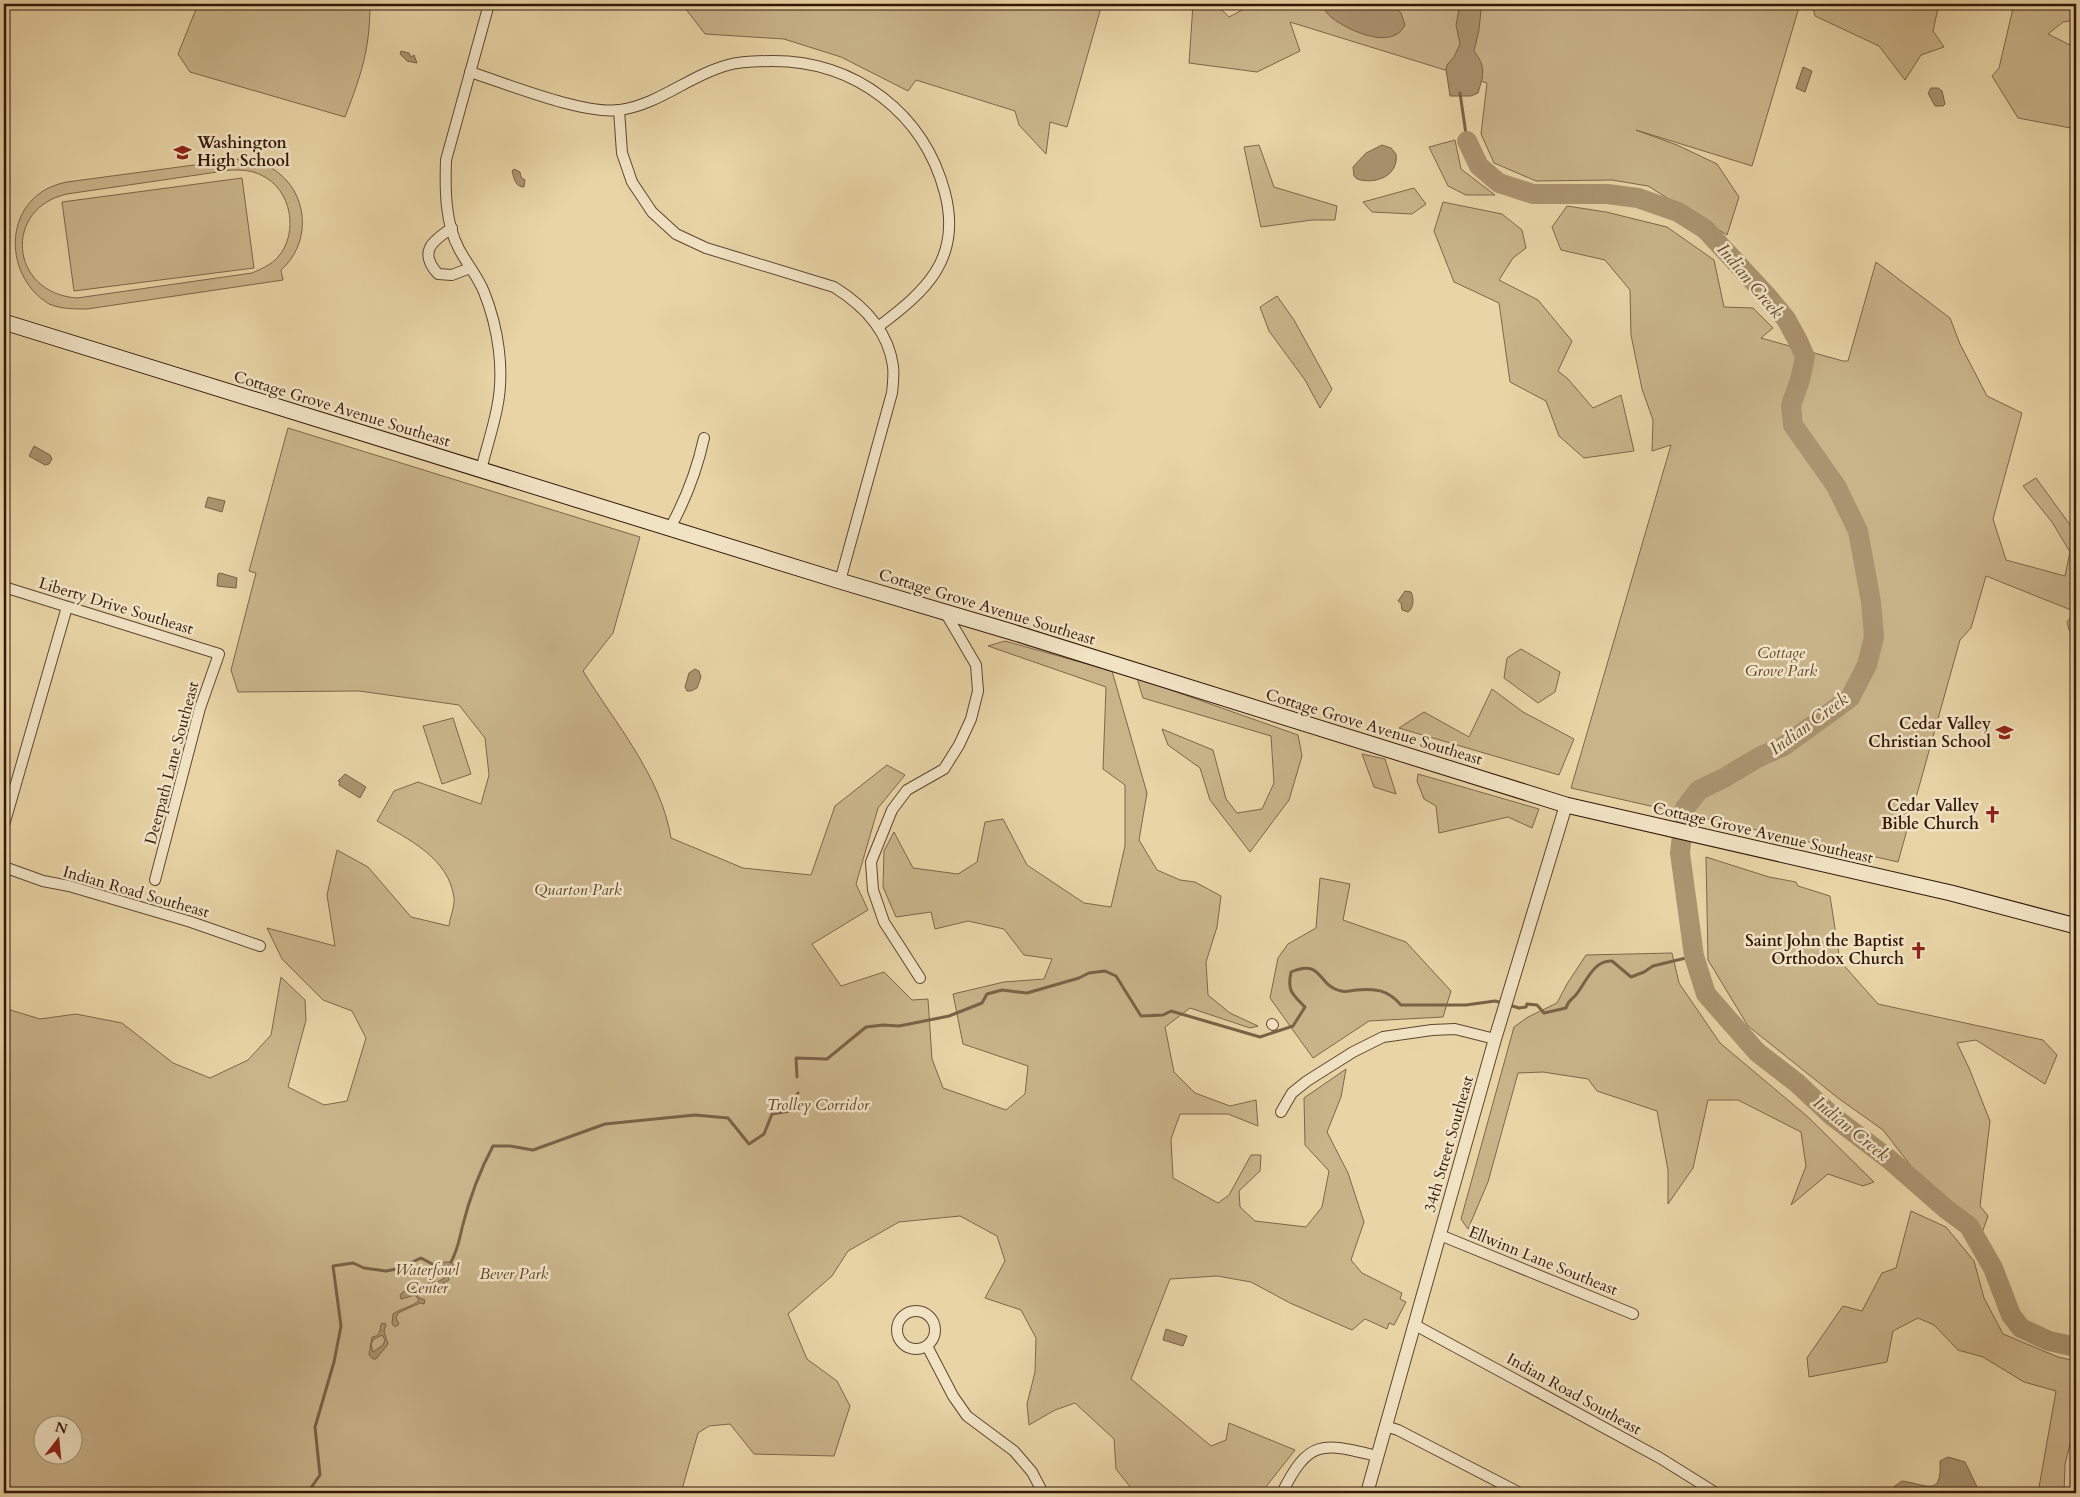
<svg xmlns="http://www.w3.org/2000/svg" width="2080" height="1497" font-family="Cardo,serif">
<rect width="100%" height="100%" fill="#e8d4a5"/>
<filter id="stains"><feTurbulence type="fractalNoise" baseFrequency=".004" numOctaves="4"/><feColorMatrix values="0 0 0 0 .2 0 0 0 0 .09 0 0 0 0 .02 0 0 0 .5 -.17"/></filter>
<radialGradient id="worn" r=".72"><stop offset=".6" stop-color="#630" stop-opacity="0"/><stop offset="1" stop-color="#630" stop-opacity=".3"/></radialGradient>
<g fill="#c9b48a" stroke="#7e664a" fill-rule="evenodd">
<path d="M 198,4 L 370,4 C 370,50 361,75 345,117 L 190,72 L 178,54 Z"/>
<polygon points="671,4 1102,4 1067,127 1050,122 1046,154 1019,125 1015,111 916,80 908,91 841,57 784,39 705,34 685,8"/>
<polygon points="1193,4 1216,4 1229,17 1246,8 1232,4 1800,4 1752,166 1636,130 1677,145 1717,164 1739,197 1727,235 1648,186 1612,180 1536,181 1494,163 1481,134 1487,83 1290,22 1300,51 1257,72 1189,63"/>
<polygon points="1812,4 1939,4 1933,31 1944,47 1921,55 1905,80 1879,46 1815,16"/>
<polygon points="2014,4 2076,4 2076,20 2063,22 2048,34 2076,48 2076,129 2018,118 1992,76 1999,68"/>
<polygon points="1455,140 1461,169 1495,195 1466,195 1448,186 1429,147"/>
<polygon points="1259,145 1274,187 1337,206 1335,220 1312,220 1261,227 1244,147"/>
<path d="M 239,159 C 254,161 269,164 281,175 C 310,200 309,246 281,270 L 283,280 L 87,309 C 74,309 61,309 49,304 C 0,274 3,194 67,182 ZM 231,170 C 242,170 251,170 261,175 C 292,189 299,233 278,257 C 271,265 261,269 252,273 L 77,298 C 9,293 3,208 67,194 Z"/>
<polygon points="242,178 254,268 74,291 62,202"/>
<polygon points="1414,188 1426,204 1412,214 1372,212 1363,202"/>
<polygon points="1443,202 1502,214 1522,230 1526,248 1513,258 1499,280 1538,300 1572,341 1558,371 1568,379 1593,408 1621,395 1634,451 1584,458 1559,436 1546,401 1510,382 1499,303 1454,282 1434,231"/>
<polygon points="1567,206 1606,212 1667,227 1714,260 1724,307 1753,308 1773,328 1761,338 1843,361 1848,361 1876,262 1950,318 1960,344 1987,396 2022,413 1993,519 2006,560 2065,576 2070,552 2052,522 2023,486 2036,478 2076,533 2076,612 1986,576 1971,628 1960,640 1898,862 1571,788 1671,445 1652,451 1653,420 1642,389 1631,335 1630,290 1605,260 1561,250 1552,227"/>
<polygon points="1277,296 1294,320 1332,389 1320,408 1305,380 1269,331 1260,307"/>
<path d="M 288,428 L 640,537 L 613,633 L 583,671 C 615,723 661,776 671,838 L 743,868 L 811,875 L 835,806 L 887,765 L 905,775 L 878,808 L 856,884 L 868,910 L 812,944 L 841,986 L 884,972 L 912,1000 L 928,999 L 932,1059 L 943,1088 L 1006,1110 L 1025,1094 L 1028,1066 L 963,1044 L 953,994 L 1004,982 L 1044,979 L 1052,959 L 1024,955 L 1004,929 L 968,921 L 935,929 L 931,912 L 896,917 L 883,887 L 884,851 L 894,832 L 913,868 L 958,874 L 977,862 L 985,822 L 1003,819 L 1027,865 L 1084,903 L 1111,907 L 1125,846 L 1125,785 L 1103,769 L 1106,687 L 988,646 L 1005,641 L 1112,671 L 1147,793 L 1139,840 L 1157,870 L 1180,880 L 1195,882 L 1221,896 L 1217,927 L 1206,962 L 1208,995 L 1230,1013 L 1258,1026 L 1250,1028 L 1190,1008 L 1165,1027 L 1174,1072 L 1195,1093 L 1230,1106 L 1256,1100 L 1258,1126 L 1228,1114 L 1180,1114 L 1171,1139 L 1173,1178 L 1218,1203 L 1229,1195 L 1251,1155 L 1261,1155 L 1260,1171 L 1239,1191 L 1240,1207 L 1255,1221 L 1306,1227 L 1322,1207 L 1329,1171 L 1305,1145 L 1304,1098 L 1346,1069 L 1341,1097 L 1327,1132 L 1348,1173 L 1364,1222 L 1351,1260 L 1362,1273 L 1402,1293 L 1400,1299 L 1406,1302 L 1394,1325 L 1389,1323 L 1387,1329 L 1365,1319 L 1352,1330 L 1290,1303 L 1251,1282 L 1217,1276 L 1170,1279 L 1131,1379 L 1211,1446 L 1226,1440 L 1229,1423 L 1295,1450 L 1261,1493 L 1135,1493 L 1116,1469 L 1114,1439 L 1075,1403 L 1055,1410 L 1029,1425 L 1027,1404 L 1035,1372 L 1036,1338 L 1021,1310 L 985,1298 L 1005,1261 L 997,1236 L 960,1216 L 899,1222 L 848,1251 L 832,1276 L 788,1314 L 807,1359 L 837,1381 L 850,1406 L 834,1456 L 754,1454 L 730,1424 L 709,1426 L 698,1433 L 681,1493 L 4,1493 L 4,1008 L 40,1019 L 76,1014 L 122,1023 L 173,1063 L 210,1078 L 248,1060 L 271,1035 L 281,977 L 305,1000 L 306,1020 L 288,1087 L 324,1105 L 347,1101 L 366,1038 L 352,1011 L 323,1000 L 282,959 L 267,928 L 335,946 L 327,895 L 337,850 L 368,867 L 411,917 L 449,926 C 450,917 455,906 454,898 C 449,858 408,839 377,821 L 394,791 L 418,782 L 481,804 L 489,775 L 485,738 L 459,705 L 359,691 L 238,692 L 231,670 L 256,573 L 249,571 ZM 42,1424 L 72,1424 L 72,1454 L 42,1454 Z"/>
<polygon points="2074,613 2076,614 2076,634 2069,630 2067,622"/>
<polygon points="1521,649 1560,672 1555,692 1538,703 1504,678 1507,658"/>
<polygon points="1137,678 1298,735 1302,756 1289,800 1250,852 1210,800 1200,768 1168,745 1162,729 1213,750 1226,799 1237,813 1262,809 1274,783 1271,736 1143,698"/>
<polygon points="1492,689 1523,712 1574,739 1559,775 1399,728 1424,712 1469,737"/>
<polygon points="453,718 471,774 442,784 423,726"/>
<polygon points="1362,754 1385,759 1396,794 1374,787"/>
<polygon points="1418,774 1539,809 1532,828 1508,817 1439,833 1436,806 1424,799 1417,781"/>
<polygon points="1706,857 1769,877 1796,882 1798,886 1830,896 1840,961 1878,1004 2043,1040 2057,1055 2045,1084 1976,1040 1957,1043 1969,1068 1990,1121 1980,1206 1988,1216 1976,1250 1883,1130 1838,1098 1748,1026 1708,960"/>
<polygon points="1320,878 1350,884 1343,920 1406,942 1451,991 1443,1017 1369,1021 1313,1058 1270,998 1278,958 1288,944 1316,928"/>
<polygon points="1672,953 1679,983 1720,1043 1808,1117 1874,1182 1863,1186 1828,1174 1791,1205 1806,1166 1801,1132 1738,1100 1708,1100 1693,1168 1668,1204 1668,1170 1657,1111 1597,1091 1588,1079 1543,1072 1518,1073 1488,1182 1468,1229 1461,1219 1514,1027 1528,1017 1557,1003 1567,984 1586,955"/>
<polygon points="1911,1211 1946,1227 1974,1261 1984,1298 2003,1334 2058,1357 2076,1361 2076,1421 2065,1464 2064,1493 2038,1493 2056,1391 2024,1382 1983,1357 1958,1350 1934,1325 1918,1318 1893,1331 1887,1362 1809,1377 1807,1358 1843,1306 1862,1311 1882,1273 1896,1268"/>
<polygon points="1319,1488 1355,1490 1354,1493 1314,1493"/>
</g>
<g fill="#aa9470" stroke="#7a6247" fill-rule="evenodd">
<path d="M 1319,4 L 1392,4 L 1401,13 L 1405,25 C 1393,51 1349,31 1332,18 C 1327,14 1324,8 1319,4 Z"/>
<path d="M 1460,4 L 1484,4 L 1481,9 L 1479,30 L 1474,51 C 1486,67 1484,74 1478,93 L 1471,96 L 1450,96 L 1446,69 L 1447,65 L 1454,57 L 1460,44 L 1456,25 Z"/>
<polygon points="401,51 409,53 411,57 414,55 417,63 407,61 400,54"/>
<polygon points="1803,67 1812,71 1805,92 1796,88"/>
<polygon points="1931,88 1938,88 1942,91 1945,104 1943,106 1935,106 1928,93"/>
<path d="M 1382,145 L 1391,148 L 1396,154 C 1399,176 1375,185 1357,179 L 1354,176 L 1353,167 L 1366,153 Z"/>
<path d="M 514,169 L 520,172 L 521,177 L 525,180 L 524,187 C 515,187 514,178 512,171 Z"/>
<polygon points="34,446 50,455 52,459 49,464 45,465 29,456"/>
<polygon points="208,497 225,501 222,512 205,507"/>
<polygon points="220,573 237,578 236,588 217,586 218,574"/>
<path d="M 1405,591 L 1411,592 C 1414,597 1414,609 1408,612 L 1402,610 L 1401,603 L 1398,601 Z"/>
<polygon points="695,669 699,671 701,677 697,688 691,691 687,691 685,687 689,673"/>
<polygon points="345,774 366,787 360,798 339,785 340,782 338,781"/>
<polygon points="444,1262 451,1262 453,1264 453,1267 450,1267 447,1271 449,1280 432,1289 428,1285 429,1281 437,1282 445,1278 445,1271 431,1270 434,1265 439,1266"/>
<path d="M 419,1282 L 423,1288 L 417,1295 L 419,1298 L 425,1300 L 424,1304 L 420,1303 L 398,1313 L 396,1318 L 399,1324 L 395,1327 L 392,1324 L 393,1314 C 401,1308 413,1307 419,1300 L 415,1295 L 401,1299 L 400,1295 L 403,1292 L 414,1288 Z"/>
<path d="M 385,1323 L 386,1325 L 384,1331 L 388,1344 L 376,1359 L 373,1359 L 369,1355 L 372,1337 C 380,1336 380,1331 381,1324 ZM 382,1335 L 385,1340 L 383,1345 L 373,1352 L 371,1344 L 374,1339 Z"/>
<polygon points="1166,1329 1187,1336 1183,1346 1163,1340"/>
<path d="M 1948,1457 L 1965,1462 L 1980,1493 L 1885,1493 L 1902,1481 C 1928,1485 1942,1497 1940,1461 Z"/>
</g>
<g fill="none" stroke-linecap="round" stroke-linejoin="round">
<g stroke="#7a6247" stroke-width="3">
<polyline points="1460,93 1467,141"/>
<path d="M 1509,1005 L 1519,1008 L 1526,1007 L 1527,1004 L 1537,1005 L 1544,1013 L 1566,1008 C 1568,1001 1571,1000 1575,996 C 1586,983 1593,960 1612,961 L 1631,977 L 1644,972 L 1653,966 L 1694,956"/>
<path d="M 797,1077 L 796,1058 L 827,1059 L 866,1027 L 883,1025 L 899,1026 L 949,1016 L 982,1003 L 987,994 L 1002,990 L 1027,993 L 1079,978 L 1089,973 L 1105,971 L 1116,976 L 1141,1016 L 1163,1015 L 1171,1011 L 1260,1037 L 1293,1026 L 1305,1007 C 1292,994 1287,991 1291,972 C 1323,958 1317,986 1341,991 C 1345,992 1351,991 1356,990 C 1376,988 1388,990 1401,1005 L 1466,1005 L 1495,1001 L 1503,1003"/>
<path d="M 451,1262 C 458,1249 459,1241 462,1228 C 469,1200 479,1172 493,1146 L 510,1146 L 533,1150 L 605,1124 L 695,1115 L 728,1118 L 749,1144 L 764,1134 L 772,1114 L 790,1111 L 798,1093"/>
<polyline points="310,1493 310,1489 320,1475 315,1427 334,1362 341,1326 333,1266 353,1263 364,1268 386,1271 397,1269 421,1258 434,1265"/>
</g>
<polyline stroke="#aa9470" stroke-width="20" points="1467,141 1479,166 1499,183 1533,194 1607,194 1638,198 1678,212 1705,229 1768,297 1786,319 1798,341 1805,357 1800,380 1791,405 1793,425 1836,486 1858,531 1871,602 1874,637 1867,665 1850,698 1784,746 1759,757 1724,778 1699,790 1685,808 1680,853 1694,956 1706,994 1757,1052 1797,1083 1831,1115 1890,1160 1946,1209 1969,1226 1993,1268 2011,1315 2021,1328 2049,1341 2076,1347"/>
<defs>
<g id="minor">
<path d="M 470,72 C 508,84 583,115 620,110 C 660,104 690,75 728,65 C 742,61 758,61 773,61 C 855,61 924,113 945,193 C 962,259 926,291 878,327"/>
<path d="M 619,110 L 622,153 L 632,182 L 652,212 L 676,234 L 706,248 L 834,287 C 863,305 888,330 893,366 C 894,374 893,384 892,393 L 840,581"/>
<path d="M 452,228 C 432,241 418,252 438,274 L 452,275 L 470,268"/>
<path d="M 481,470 C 486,449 493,429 497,408 C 505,370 498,327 484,292 C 478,277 467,264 459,249 C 445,223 445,189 446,160 L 489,4"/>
<path d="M 670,528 C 686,499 697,470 704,438"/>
<polyline points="4,587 219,654 200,708 155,880"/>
<polyline points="4,825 67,607"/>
<polyline points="4,867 43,881 69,886 191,922 260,946"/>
<polyline points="920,978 884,922 873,890 871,862 892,810 907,790 944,769 959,745 971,719 978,691 976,665 945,612"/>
<polyline points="1272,1024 1273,1025"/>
<polyline points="1281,1112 1292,1093 1307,1081 1353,1052 1383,1037 1432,1030 1455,1029 1495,1039"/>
<polyline points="1440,1235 1633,1314"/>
<circle cx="916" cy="1330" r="19"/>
<polyline points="1415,1325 1660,1458 1716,1493"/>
<polyline points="927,1346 953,1396 967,1416 1014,1451 1032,1472 1043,1493"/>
<polyline points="1385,1426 1398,1430 1520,1493"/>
<path d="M 1282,1493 C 1309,1438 1323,1443 1377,1456"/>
</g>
<polyline id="tertiary" points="1367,1493 1495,1039 1566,805"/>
<polyline id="secondary" points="4,322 840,581 1012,632 1566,805 1951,893 2076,926"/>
</defs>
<use href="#minor" stroke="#604630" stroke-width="12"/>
<use href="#tertiary" stroke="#604630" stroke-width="14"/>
<use href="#secondary" stroke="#331709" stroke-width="17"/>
<use href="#minor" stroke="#f0e3c4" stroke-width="10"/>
<use href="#tertiary" stroke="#f0e3c4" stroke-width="12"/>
<use href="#secondary" stroke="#f0e3c4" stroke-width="15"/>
</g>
<defs>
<symbol id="school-bare" viewBox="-9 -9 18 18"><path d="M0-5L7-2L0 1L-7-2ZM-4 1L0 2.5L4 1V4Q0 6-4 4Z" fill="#8f2418" stroke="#f0e3c4" stroke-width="2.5" paint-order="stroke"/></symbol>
<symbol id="church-bare" viewBox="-9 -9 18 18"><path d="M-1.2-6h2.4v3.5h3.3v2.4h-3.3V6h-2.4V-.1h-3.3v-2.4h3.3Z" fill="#8f2418" stroke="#f0e3c4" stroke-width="2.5" paint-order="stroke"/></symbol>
</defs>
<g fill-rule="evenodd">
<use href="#school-bare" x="170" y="140" width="25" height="25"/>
<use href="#school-bare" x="1992" y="720" width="25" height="25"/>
<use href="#church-bare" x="1980" y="802" width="25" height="25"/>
<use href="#church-bare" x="1906" y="938" width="25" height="25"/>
</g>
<g text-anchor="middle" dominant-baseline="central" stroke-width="5" stroke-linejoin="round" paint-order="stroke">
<g font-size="16" font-weight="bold" fill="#331709" stroke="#f0e3c4" text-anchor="end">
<text x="197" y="143" text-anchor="start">Washington<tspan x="197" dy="18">High School</tspan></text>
<text x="1991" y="724">Cedar Valley<tspan x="1991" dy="18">Christian School</tspan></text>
<text x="1979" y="806">Cedar Valley<tspan x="1979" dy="18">Bible Church</tspan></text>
<text x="1904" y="941">Saint John the Baptist<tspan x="1904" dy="18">Orthodox Church</tspan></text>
</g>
<g font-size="16" fill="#331709" stroke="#f0e3c4">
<text transform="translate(342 409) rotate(17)">Cottage Grove Avenue Southeast</text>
<text transform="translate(116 606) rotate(17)">Liberty Drive Southeast</text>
<text transform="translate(987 607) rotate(17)">Cottage Grove Avenue Southeast</text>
<text transform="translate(1374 727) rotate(17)">Cottage Grove Avenue Southeast</text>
<text transform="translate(172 763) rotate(-75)">Deerpath Lane Southeast</text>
<text transform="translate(1763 833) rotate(13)">Cottage Grove Avenue Southeast</text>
<text transform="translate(136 892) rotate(16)">Indian Road Southeast</text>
<text transform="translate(1449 1144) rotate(-74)">34th Street Southeast</text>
<text transform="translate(1543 1261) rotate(22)">Ellwinn Lane Southeast</text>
<text transform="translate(1574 1394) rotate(29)">Indian Road Southeast</text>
</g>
<g font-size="16" font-style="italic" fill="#604630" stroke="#f0e3c4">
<text x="1781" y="653">Cottage<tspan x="1781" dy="18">Grove Park</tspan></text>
<text x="578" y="890">Quarton Park</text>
<text x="818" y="1105">Trolley Corridor</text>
<text x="427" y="1270">Waterfowl<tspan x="427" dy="18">Center</tspan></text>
<text x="514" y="1274">Bever Park</text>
</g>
<g font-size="18" font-style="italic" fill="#634932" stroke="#f0e3c4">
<text transform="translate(1750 281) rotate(50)">Indian Creek</text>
<text transform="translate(1809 724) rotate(-36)">Indian Creek</text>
<text transform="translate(1851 1129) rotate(39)">Indian Creek</text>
</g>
</g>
<rect width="2080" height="1497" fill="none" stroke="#e8d4a5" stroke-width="20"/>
<rect x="5" y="5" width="2070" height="1487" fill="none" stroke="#331709" stroke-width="2.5"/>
<rect x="10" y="10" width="2060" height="1477" fill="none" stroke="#331709"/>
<g transform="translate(58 1440) rotate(16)"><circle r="24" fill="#f0e3c4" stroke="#a49179"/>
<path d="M0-4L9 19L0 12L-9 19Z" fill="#8f2418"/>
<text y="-8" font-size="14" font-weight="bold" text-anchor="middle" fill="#331709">N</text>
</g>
<rect width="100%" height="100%" filter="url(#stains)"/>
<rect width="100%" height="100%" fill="url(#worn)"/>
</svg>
